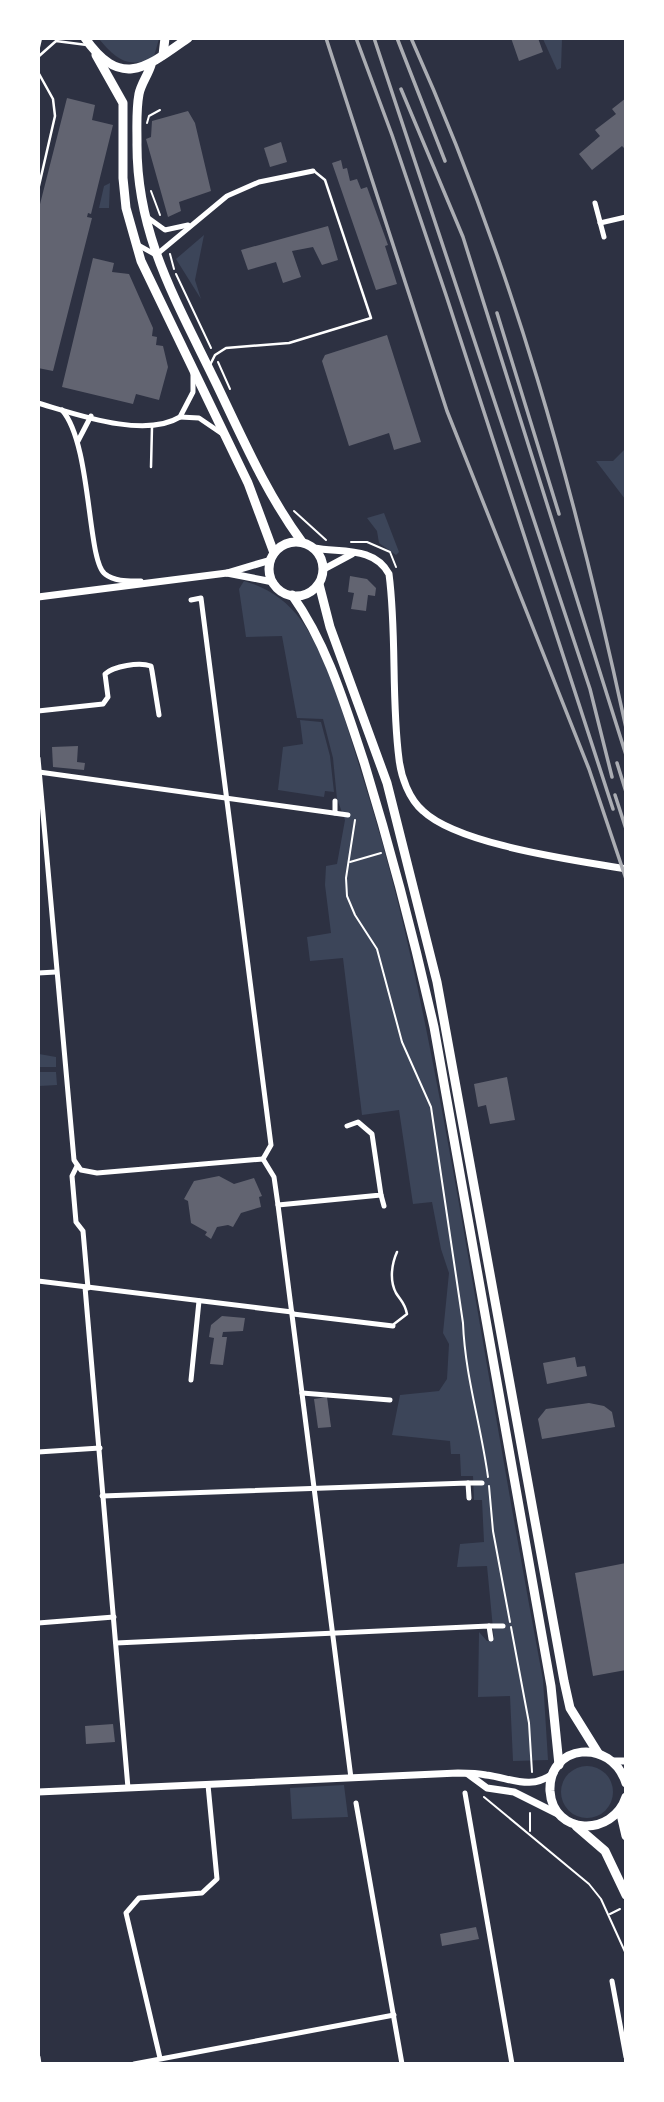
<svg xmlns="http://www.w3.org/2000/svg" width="664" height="2102" font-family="Roboto,sans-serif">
<rect width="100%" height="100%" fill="#2d3142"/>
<g fill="#3c4559">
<path d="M 99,39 L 159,39 L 154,56 C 129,71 115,58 99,39 Z"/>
<polygon points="543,39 562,39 561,68 557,70"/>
<polygon points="110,183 109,208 99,208 104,186"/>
<polygon points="204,235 195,280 201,299 176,259"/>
<polygon points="624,450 626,452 625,499 596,461 613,461"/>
<polygon points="384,513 399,552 396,555 379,543 377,531 367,518"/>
<path d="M 244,581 C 268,588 286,600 301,620 C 331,661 350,738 366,788 C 408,922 433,1060 458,1198 C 486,1358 513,1520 543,1680 L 548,1760 L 513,1761 L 510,1696 L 478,1697 L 479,1632 L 487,1641 L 494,1639 L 487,1566 L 457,1567 L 460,1544 L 484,1542 L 482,1500 L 474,1500 L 473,1476 L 461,1476 L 460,1454 L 451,1454 L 450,1441 L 392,1435 L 400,1395 L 439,1391 L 447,1379 L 449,1344 L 443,1333 L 449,1273 L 441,1249 L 432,1202 L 413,1204 L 399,1110 L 362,1115 L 343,958 L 310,961 L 307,937 L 331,933 L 325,885 L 326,866 L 337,864 L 345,820 L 337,799 L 333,758 L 323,719 L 297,718 L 282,636 L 246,637 L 239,589 Z"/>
<polygon points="300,720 321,722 330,756 334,792 325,791 324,797 278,790 283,747 303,744"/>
<polygon points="39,1054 56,1057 56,1067 39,1067"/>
<polygon points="39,1072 56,1072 57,1085 39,1086"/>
<circle cx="587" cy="1792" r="26"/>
<polygon points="344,1785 348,1817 292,1819 290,1788"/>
</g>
<g fill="#626471">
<polygon points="511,38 538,38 543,52 519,61"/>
<polygon points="67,98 95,105 92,120 113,125 91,214 88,213 87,217 92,218 53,371 38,368 38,212"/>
<polygon points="626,98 626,150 622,146 592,170 579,154 600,136 595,130 616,114 612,109"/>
<polygon points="188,111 195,123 211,191 179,202 181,211 168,217 146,139 151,137 152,121"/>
<polygon points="281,142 287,162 270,167 264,148"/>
<polygon points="341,160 343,169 347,168 350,181 357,179 361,189 367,187 388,245 385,246 397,284 376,290 332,163"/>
<polygon points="328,226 338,260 322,265 313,247 292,251 301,277 283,283 276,262 248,270 241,250"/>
<polygon points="93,258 114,263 112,272 129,274 153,328 152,336 157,337 156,345 163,346 168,367 159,400 136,394 133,404 62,387"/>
<polygon points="387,335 421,442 394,450 389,433 349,446 322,361 325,355"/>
<polygon points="350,576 367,579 376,588 375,596 368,595 366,611 351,609 354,593 348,592"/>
<polygon points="78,746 77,762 85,763 84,770 53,767 52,747"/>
<polygon points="507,1077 515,1120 490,1124 486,1105 478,1107 474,1084"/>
<polygon points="219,1176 234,1184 254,1178 262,1196 259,1197 261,1207 241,1213 233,1227 228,1225 217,1227 211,1239 205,1235 207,1232 191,1223 188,1201 184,1199 194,1181"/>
<polygon points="222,1316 245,1318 243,1331 223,1332 222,1337 227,1337 223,1365 210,1364 214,1338 209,1337 211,1325"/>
<polygon points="575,1357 577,1367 585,1366 587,1376 547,1384 543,1363"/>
<polygon points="327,1397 331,1427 318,1428 314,1399"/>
<polygon points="589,1403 604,1406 612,1412 615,1427 542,1439 538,1419 546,1409"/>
<polygon points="626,1563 626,1670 593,1676 575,1573"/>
<polygon points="113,1724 115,1742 86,1744 85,1726"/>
<polygon points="476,1927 479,1939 442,1946 440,1934"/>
</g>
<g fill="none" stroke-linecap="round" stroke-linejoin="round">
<g stroke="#fff" stroke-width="2">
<polyline points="147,123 149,116 160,110"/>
<polyline points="151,191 160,215"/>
<polyline points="170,254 174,269"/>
<polyline points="176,274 211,348"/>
<polyline points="218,362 230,389"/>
<polyline points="294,511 326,540"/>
<polyline points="351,542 367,542 390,552 396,567"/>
<path d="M 355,820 L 346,878 L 347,896 L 355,915 L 377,949 L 402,1042 L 431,1107 L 463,1323 C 465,1376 481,1425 488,1477"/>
<polyline points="350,862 381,853"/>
<polyline points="489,1486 493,1531 510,1622"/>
<polyline points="511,1627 529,1723 532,1772"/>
<polyline points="484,1797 589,1884 601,1899 626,1954"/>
<polyline points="530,1831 530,1813"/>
<polyline points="610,1914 620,1909"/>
</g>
<g stroke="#fff" stroke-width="2.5">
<polyline points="38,51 41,38"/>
<polyline points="38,57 56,41 87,45"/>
<polyline points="38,72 53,99 55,116 38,190"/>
<polyline points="210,365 215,355 226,348 289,343 371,318 325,180 314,171"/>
<polyline points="151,467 152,427"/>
<path d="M 394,1324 L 407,1314 C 405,1303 401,1301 396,1293 C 389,1280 392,1263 397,1252"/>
</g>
<g stroke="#fff" stroke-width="5">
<polyline points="595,203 604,237"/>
<polyline points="147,217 165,230 188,225"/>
<polyline points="600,223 626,217"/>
<polyline points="138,245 156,255 227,196 259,182 313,171"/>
<path d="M 38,403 C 76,414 144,439 180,417 L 193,392 L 193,373"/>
<path d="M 62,410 C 92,444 87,562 105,574 C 115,582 129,581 141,581"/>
<polyline points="180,417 199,418 221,433"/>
<polyline points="78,441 91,416"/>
<polyline points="191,600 201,598 271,1145 263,1159"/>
<path d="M 38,711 L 103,704 L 108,697 L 105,674 C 114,666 139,662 151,666 L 152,671 L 159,715"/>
<polyline points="38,758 74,1160 78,1166"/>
<polyline points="39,772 348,815"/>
<polyline points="335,813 335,801"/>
<polyline points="38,973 56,972"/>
<polyline points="263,1159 274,1177 278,1205 351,1778"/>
<polyline points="77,1166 72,1176 76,1222 83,1231 88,1288"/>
<polyline points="78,1166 81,1170 97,1173 263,1159"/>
<polyline points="381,1195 384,1206"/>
<polyline points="278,1205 381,1195 372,1134 358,1122 347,1126"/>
<polyline points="38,1281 292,1312"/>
<polyline points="85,1287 128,1788"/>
<polyline points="293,1314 393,1326"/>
<polyline points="191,1380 199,1301"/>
<polyline points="302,1393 390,1400"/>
<polyline points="38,1452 100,1448"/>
<polyline points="468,1483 482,1483"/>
<polyline points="102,1496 468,1483 469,1498"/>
<polyline points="38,1623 114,1617"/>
<polyline points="489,1626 503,1626"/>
<polyline points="116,1643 489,1626 491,1639"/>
<polyline points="465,1793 512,2064"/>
<polyline points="356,1803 402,2064"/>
<polyline points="612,1981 626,2057"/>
<polyline points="38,2057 39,2064"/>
<polyline points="160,2058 126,1913 139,1898 202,1893 217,1879 208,1785"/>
<polyline points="134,2064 394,2015"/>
</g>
<g stroke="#fff" stroke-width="7">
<path d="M 314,548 C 341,553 374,546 389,574 C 397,635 391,698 399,759 C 401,777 409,799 423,811 C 459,845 575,860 626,869"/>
<polyline points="324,569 352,554"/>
<polyline points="227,573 271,560"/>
<polyline points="38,597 227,573 273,582"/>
<polyline points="614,1761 626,1761"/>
<polyline points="468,1774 487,1788 514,1792 558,1814"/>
<path d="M 38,1792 L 458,1773 C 467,1773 477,1773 486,1775 C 512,1778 530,1791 554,1773"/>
</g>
<g stroke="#fff" stroke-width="9">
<path d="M 85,38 C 121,90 147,67 188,38"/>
<polyline points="96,55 123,103 123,178 126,208 141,261 248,483 274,553"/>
<polyline points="163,55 165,38"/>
<path d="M 151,65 C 148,75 141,84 139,94 C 136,110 137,126 137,142 C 136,235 177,302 216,383 C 242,437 266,493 302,542"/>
<circle cx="296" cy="569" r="27"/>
<polyline points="319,584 330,627 387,783 437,982 564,1681 570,1708 598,1753"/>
<path d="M 292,595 C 327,644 345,705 364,762 C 391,850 414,938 434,1027 L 551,1686 L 559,1765"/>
<path d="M 626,1783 C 611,1737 548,1744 550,1791 C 553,1836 613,1837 626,1797"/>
<polyline points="620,1810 626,1836"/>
<polyline points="576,1826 605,1851 626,1895"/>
</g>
<g stroke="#abadb3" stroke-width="3.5">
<polyline points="326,38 447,411 589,769 626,879"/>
<polyline points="356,38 392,135 446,295 613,809"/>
<polyline points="374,38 590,689 612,777"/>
<polyline points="397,38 445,161"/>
<path d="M 411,38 C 511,261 575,490 626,728"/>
<polyline points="401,89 463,237 626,755"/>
<polyline points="497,313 559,514"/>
<polyline points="617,763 626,792"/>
<polyline points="615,795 626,829"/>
</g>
</g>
<rect width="664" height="2102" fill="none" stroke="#ffffff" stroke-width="80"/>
</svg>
